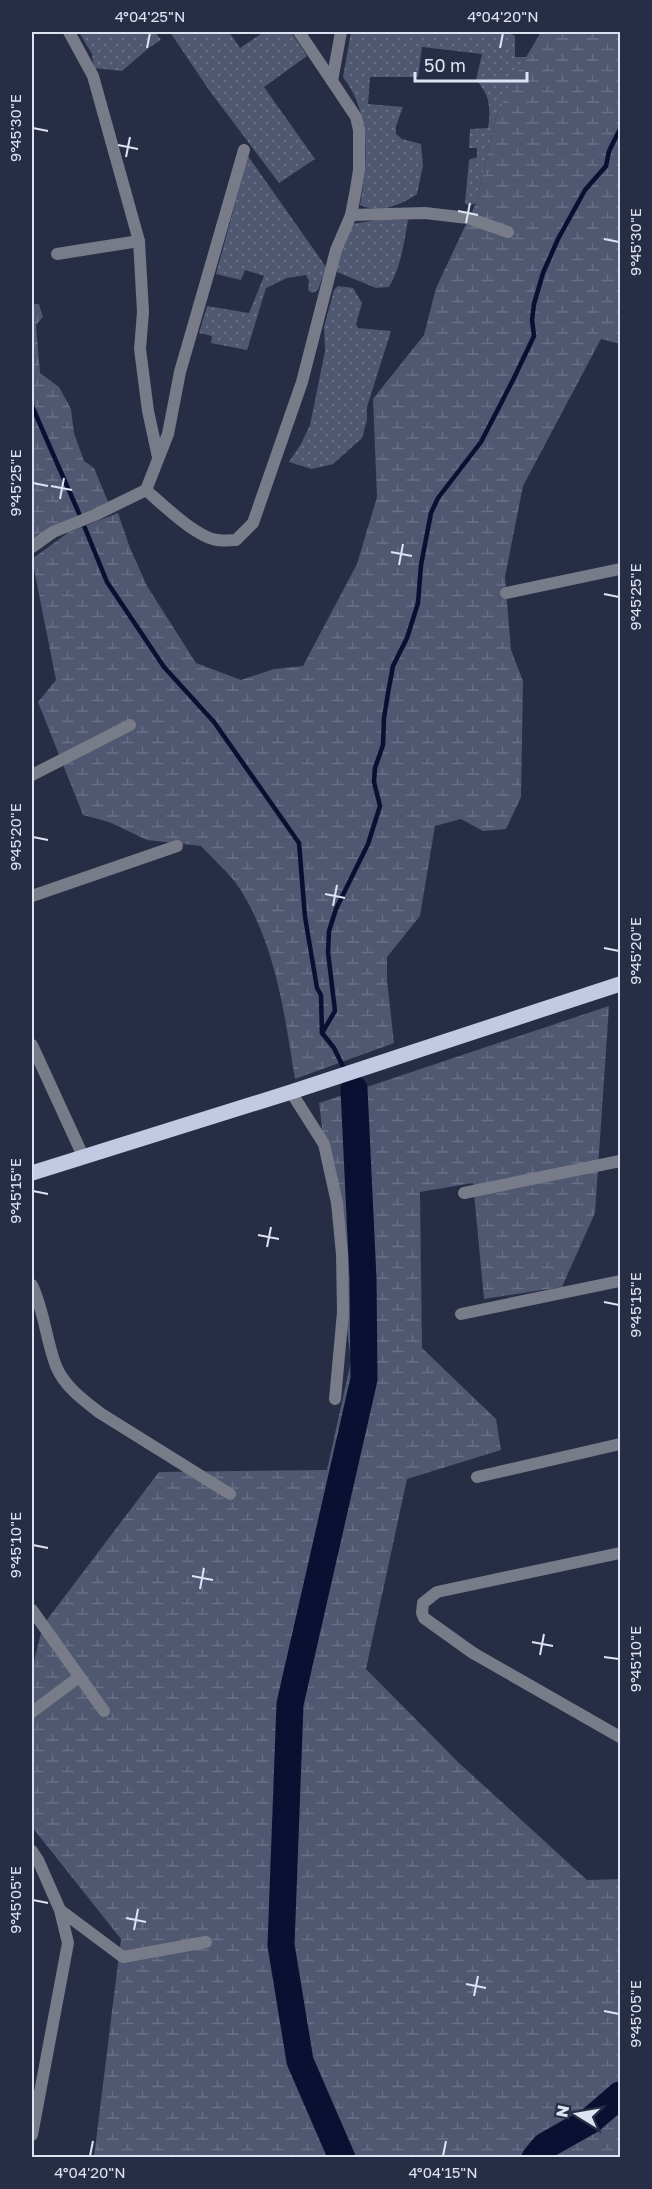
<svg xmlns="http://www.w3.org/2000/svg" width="652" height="2189" font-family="'Golos Text',sans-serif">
<defs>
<pattern id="grass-dots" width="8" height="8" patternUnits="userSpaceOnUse" patternTransform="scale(1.5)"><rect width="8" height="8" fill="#4f5771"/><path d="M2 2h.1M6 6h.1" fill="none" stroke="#686f86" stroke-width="1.8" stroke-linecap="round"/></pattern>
<pattern id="wetland-marsh" width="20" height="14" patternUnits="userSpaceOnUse" patternTransform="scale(1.5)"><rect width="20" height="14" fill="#4f5771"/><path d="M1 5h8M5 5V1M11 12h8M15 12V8" fill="none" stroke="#686f86"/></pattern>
</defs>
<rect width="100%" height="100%" fill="#272d44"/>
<g fill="url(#grass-dots)">
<polygon points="79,32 155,32 161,40 150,47 122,71 94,68 92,54"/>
<polygon points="170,32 229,32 240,48 261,34 260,32 291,32 307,56 264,87 315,159 279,183 209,90"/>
<path d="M 351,32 L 508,32 L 515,36 L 515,57 L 526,57 L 496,117 L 476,203 L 469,206 L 465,203 L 469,160 L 477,157 L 477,148 L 469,148 L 470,129 L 488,128 C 491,108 490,95 476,80 L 482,54 L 422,47 L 418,77 L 370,77 L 368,104 L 403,107 L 396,126 L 396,134 L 402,139 L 421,144 L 423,166 L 417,194 C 402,205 378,214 360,205 C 368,162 371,113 343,77 Z"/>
<polygon points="248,156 326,267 318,290 312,293 308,290 309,281 306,275 287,278 266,288 247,350 211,343 212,336 199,333 207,306 249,313 264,276 245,270 241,280 216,274"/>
<path d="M 377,220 L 408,220 C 404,243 401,267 389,287 L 376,288 L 337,272 L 339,257 L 352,224 Z"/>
<polygon points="338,286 353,288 362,303 356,324 358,328 391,331 367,407 367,420 362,438 333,464 312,469 289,462 301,444 310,425 325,351 324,327 334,290"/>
</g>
<g fill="url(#wetland-marsh)">
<path d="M 541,32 L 620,32 L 620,344 L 601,339 L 523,486 L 505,577 L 511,650 L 523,681 L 521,797 L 506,829 L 483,831 L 461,819 L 435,826 L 420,916 L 387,957 L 387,980 L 394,1043 L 295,1079 C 284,1012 276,944 238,886 C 228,872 213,859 201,846 L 147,840 L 109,822 L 83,815 L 38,702 L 56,680 L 32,559 L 69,532 L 118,513 L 130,548 L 147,586 L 196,663 L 241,680 L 274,669 L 303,666 L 357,564 L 377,497 L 373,399 L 424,335 L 436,288 L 476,203 L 496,117 L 515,76 Z"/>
<polygon points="32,304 39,304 43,317 36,325 40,373 59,387 71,409 74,433 84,461 94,468 109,504 32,547"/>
<polygon points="609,1006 595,1213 562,1287 484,1299 473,1183 420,1192 422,1348 496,1419 501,1450 407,1479 366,1669 458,1762 587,1880 620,1879 620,2157 94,2157 121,1939 32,1827 32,1669 43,1625 159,1472 327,1470 351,1361 319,1103"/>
</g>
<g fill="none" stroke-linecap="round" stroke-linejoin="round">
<g stroke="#0a1031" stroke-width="4.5">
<polyline points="32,406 78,511 107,582 164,667 214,722 299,843 305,917 317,988 321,995 322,1033 334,1048 354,1089"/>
<polyline points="322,1033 335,1011 328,952 329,931 336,909 368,844 380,806 374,782 375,768 383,745 384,718 388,693 393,666 407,638 418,603 421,565 431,513 438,498 481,442 513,380 534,336 532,320 534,304 543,273 558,239 585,190 606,166 609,151 620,129"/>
</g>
<g stroke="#0a1031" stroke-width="27">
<polyline points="342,2158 300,2061 281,1945 290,1704 364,1379 363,1279 354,1089"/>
<polyline points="535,2158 545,2146 591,2120 620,2095"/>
</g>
<g stroke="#787c88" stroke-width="12">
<polyline points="69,32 93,76 139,241 143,312 140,349 148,411 158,457"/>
<polyline points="299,32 332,81"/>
<polyline points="351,215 425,213 468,218 508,232"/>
<polyline points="57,254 139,241"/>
<path d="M 146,490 C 162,504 196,537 217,540 C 223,541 230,540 236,540 L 253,523 L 302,382 L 336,250 L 351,215 L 356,189 L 359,170 L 359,130 L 356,117 L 332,81 L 341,32"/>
<polyline points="32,547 53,532 95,515 146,490 168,434 180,372 244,150"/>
<polyline points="506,593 620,569"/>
<polyline points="32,775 130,725"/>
<polyline points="32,896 177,846"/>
<polyline points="32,1045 83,1156"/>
<polyline points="291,1092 324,1144 337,1203 342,1254 343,1312 335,1399"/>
<polyline points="464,1193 620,1161"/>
<path d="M 32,1285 C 44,1310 46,1340 56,1366 C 64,1386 83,1400 100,1413 L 230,1494"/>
<polyline points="461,1314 620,1281"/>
<polyline points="477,1477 620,1444"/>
<polyline points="620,1553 437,1592 423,1603 422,1613 424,1618 473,1653 620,1737"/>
<polyline points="32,1610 104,1711"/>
<polyline points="32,1712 79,1677"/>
<polyline points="32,1851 38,1860 60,1910 68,1943 32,2135"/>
<polyline points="60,1910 123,1957 206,1942"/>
</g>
<polyline stroke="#c2cae3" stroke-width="15" points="32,1173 291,1092 620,984"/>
</g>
<path fill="none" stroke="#dee3f3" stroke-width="2" d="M 147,48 L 150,33M 500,48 L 503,33M 33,128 L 48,131M 118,145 L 138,149M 126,157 L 130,137M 458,211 L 478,215M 466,223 L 470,203M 604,239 L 619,242M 33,483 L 48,486M 51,486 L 72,490M 60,499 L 64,478M 391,552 L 412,556M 399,565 L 403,544M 604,594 L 619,597M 33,837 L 48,840M 325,894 L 345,898M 333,906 L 337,885M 604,948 L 619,951M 33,1191 L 48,1194M 258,1235 L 279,1239M 267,1247 L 271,1227M 604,1302 L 619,1305M 33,1545 L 48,1548M 192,1576 L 213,1580M 200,1589 L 204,1568M 532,1642 L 553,1646M 540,1655 L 544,1634M 604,1657 L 619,1659M 33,1900 L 48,1903M 126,1918 L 146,1922M 134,1930 L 138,1909M 466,1984 L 486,1988M 474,1996 L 478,1976M 604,2011 L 619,2014M 90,2156 L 93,2141M 443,2156 L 446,2141"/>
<rect width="652" height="2189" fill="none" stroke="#272d44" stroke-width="66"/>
<g transform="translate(577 2114) rotate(281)" stroke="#272d44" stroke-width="4.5" paint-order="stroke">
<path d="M0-4.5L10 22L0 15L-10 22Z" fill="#dee3f3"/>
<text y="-9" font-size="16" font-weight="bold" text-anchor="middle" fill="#dee3f3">N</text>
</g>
<path d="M415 72v9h112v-9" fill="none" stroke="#dee3f3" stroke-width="3"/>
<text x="424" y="72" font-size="18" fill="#dee3f3" stroke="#272d44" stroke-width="4.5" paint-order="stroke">50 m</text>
<rect x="33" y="33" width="586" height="2123" fill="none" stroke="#dee3f3" stroke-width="2"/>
<g font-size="15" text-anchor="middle" fill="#dee3f3">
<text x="150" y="22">4°04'25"N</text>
<text x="503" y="22">4°04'20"N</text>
<text transform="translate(16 128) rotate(-90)" y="5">9°45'30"E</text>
<text transform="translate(636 242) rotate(-90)" y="5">9°45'30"E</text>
<text transform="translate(16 483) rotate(-90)" y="5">9°45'25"E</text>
<text transform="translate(636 597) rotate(-90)" y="5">9°45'25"E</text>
<text transform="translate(16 837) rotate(-90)" y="5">9°45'20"E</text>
<text transform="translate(636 951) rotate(-90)" y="5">9°45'20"E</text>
<text transform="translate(16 1191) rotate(-90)" y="5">9°45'15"E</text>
<text transform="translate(636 1305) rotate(-90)" y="5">9°45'15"E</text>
<text transform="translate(16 1545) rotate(-90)" y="5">9°45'10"E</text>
<text transform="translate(636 1659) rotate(-90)" y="5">9°45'10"E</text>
<text transform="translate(16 1900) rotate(-90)" y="5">9°45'05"E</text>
<text transform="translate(636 2014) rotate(-90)" y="5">9°45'05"E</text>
<text x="90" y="2178">4°04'20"N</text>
<text x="443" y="2178">4°04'15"N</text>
</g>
</svg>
